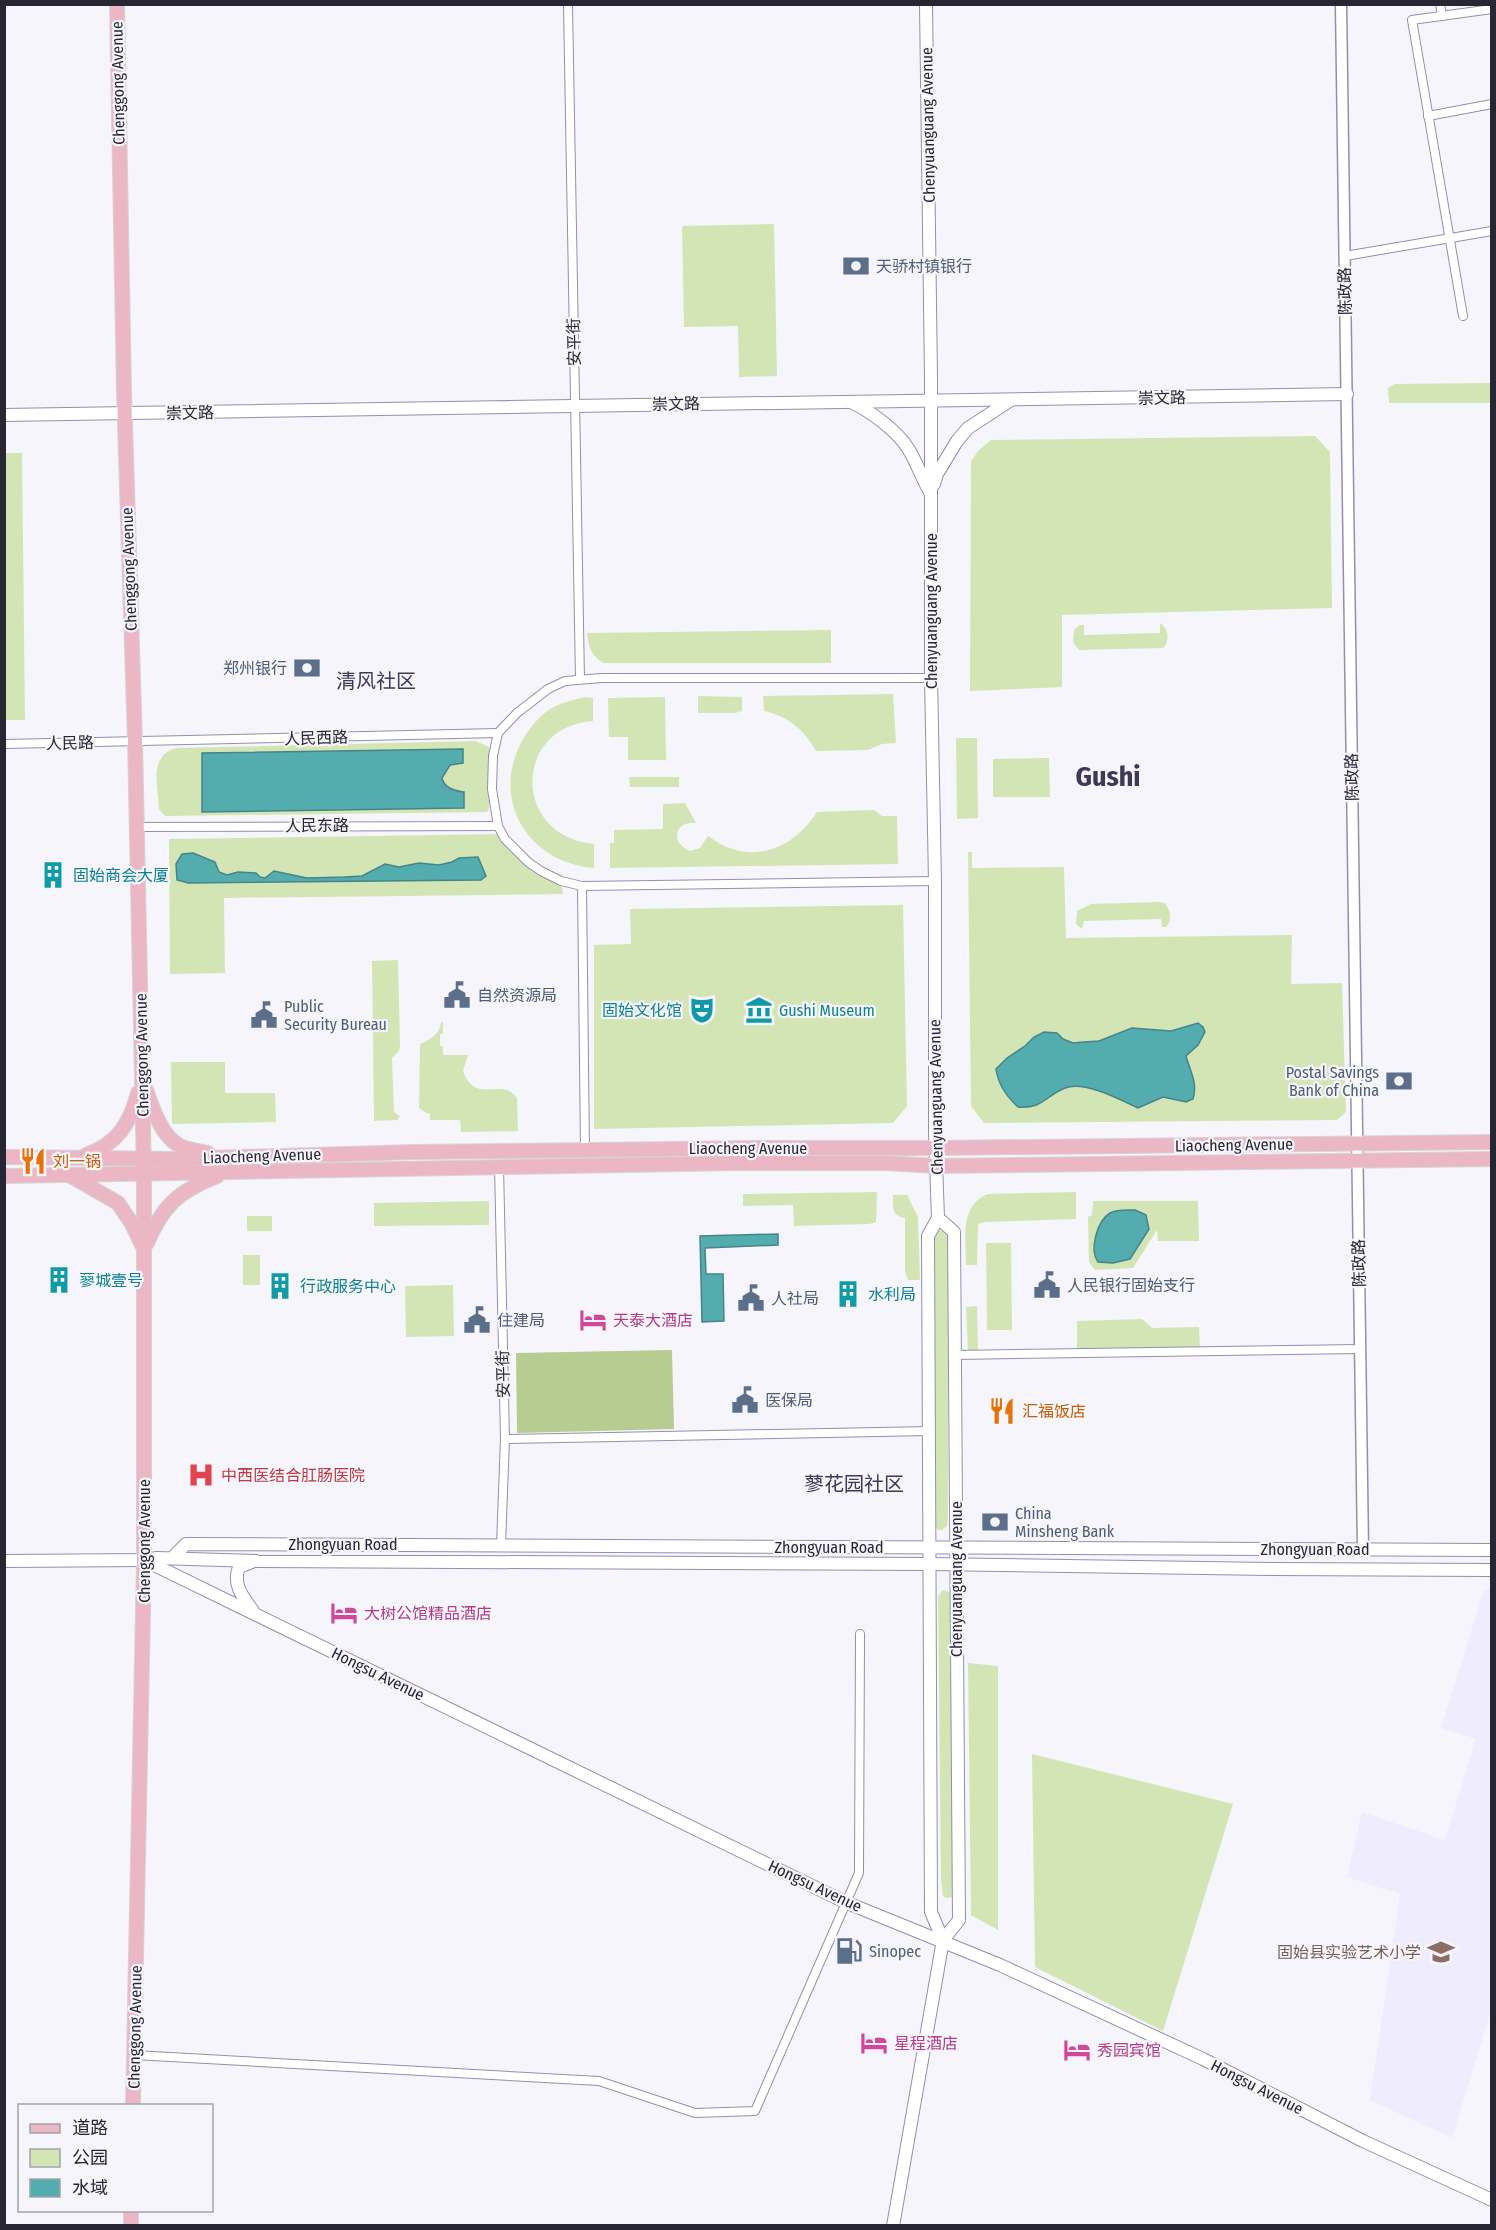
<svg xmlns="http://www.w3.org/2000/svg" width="1496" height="2230" font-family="'Fira Sans Condensed','Noto Sans SC',sans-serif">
<rect width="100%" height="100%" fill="#f6f5fc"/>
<polygon fill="#efecfd" points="1484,1590 1492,1590 1491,2010 1452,2138 1370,2100 1400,1894 1347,1877 1362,1812 1445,1840 1476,1739 1441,1728"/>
<g fill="#d3e5b5">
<polygon points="774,224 777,376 739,377 738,326 684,327 682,226"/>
<polygon points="1491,383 1491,403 1389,403 1388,388 1395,384"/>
<polygon points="1315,436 1330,452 1332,608 1062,615 1062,687 970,691 971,461 979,450 991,440"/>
<polygon points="5,453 22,453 25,720 5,720"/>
<path d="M 1160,623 C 1169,629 1170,641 1163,648 L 1079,650 L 1073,642 L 1074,630 L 1080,625 L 1084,625 L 1084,635 L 1160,633 Z"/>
<path d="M 831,630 L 831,663 L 603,663 C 591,655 588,647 587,633 Z"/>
<path d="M 893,694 L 896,743 L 882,744 L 868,750 L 816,751 C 804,729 787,716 764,711 L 763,696 Z"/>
<polygon points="698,696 742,697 742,711 735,713 698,713"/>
<path d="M 585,697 L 593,698 L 593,721 C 512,727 512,837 594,844 L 594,868 C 528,863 490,800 522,741 C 529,729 538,717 550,709 C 560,703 573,700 585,697 Z"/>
<polygon points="665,697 666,760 628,760 628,737 609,737 608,698"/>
<polygon points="956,738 977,738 978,818 957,819"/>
<path d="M 476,741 L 489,747 L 489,808 L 487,812 L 165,816 L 159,809 C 158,785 148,757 176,748 Z"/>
<polygon points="1049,758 1050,797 993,797 993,759"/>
<polygon points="629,777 679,777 679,787 630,787"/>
<path d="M 685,803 L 696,823 C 674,821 670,843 690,851 L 700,848 L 708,836 C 748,866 791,852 817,812 L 874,810 L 882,816 L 897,816 L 898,864 L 610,868 L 610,843 L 614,843 L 614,830 L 663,829 L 663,804 Z"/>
<polygon points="503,834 528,862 561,881 563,894 224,898 225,973 170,974 169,839"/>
<polygon points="968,852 972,852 972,868 1064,867 1066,938 1292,935 1291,984 1342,983 1346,1112 1337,1120 984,1123 971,1106"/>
<path d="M 1158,902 L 1165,903 C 1170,910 1173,920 1166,927 L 1162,927 L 1161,919 L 1084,921 L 1082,929 L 1076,924 L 1077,911 L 1091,904 Z"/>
<polygon points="903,905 907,1106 893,1123 594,1129 594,945 631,944 630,909"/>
<polygon points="398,960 400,1047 398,1052 392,1058 394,1112 400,1116 397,1120 374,1121 372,961"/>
<path d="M 441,1022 L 443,1022 L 443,1034 L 440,1034 L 440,1046 L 443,1046 L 443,1055 L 468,1055 L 463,1071 C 476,1106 502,1076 517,1098 L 518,1131 L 461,1132 L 460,1120 L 430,1120 L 430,1114 L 426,1113 L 419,1108 L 420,1044 C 430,1040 440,1034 441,1022 Z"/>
<polygon points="171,1062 225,1062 225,1093 275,1093 276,1122 172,1124"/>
<polygon points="877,1192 876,1222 869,1224 794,1226 793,1205 743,1206 743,1194"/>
<path d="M 1076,1192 L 1076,1219 L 985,1222 L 978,1224 L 977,1265 L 966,1265 C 966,1239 959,1205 988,1194 Z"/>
<path d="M 893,1195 L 907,1195 L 918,1217 L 920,1280 L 908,1280 L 905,1271 L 905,1218 C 891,1216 893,1207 893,1195 Z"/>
<polygon points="489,1201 489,1225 374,1226 374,1203"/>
<polygon points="1093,1201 1198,1201 1199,1241 1158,1241 1157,1230 1133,1268 1095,1270 1089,1262 1088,1217 1092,1215"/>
<rect x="247" y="1216" width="25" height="15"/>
<polygon points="939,1230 945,1232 948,1237 948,1519 947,1526 942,1530 938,1530 935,1526 933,1238"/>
<polygon points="986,1243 1011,1243 1012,1330 987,1330"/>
<rect x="243" y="1255" width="17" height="30"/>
<polygon points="453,1285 454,1336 406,1337 405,1286"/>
<polygon points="977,1306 978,1350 968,1350 966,1307"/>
<polygon points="1142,1319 1152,1328 1199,1327 1200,1348 1077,1349 1077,1321"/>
<polygon points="943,1590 951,1593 955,1897 946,1898 943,1896 941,1880 938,1596"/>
<polygon points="968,1663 998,1666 998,1930 971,1915"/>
<polygon points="1032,1754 1233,1804 1163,2031 1035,1967"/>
</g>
<polygon fill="#b6cc90" points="672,1350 674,1429 517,1433 516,1353"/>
<g fill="#53acae" stroke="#468489" stroke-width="1.5">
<path d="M 463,749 L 463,763 L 450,765 L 442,778 C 444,788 455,791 464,792 L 464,808 L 202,812 L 202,753 Z"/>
<polygon points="193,853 215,862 219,872 227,875 238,872 256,873 260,877 265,878 274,871 307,878 345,877 362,876 385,864 399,867 419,863 439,865 452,862 459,858 478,857 486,876 481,880 188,883 177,880 176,864 182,854"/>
<path d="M 1198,1023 L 1203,1027 L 1205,1032 L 1198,1045 L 1186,1056 C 1190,1071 1198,1083 1193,1099 L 1186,1102 L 1163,1097 L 1138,1108 C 1121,1100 1084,1080 1065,1088 C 1045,1096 1043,1109 1018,1107 C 1006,1096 998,1084 996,1069 L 1007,1058 L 1025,1046 L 1034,1037 L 1044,1032 L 1057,1033 L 1063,1039 L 1073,1043 L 1084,1042 L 1099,1041 L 1132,1028 L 1171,1031 Z"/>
<path d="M 1135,1210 L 1146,1215 L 1149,1229 L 1130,1259 L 1113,1263 L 1098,1262 C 1089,1250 1097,1221 1110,1213 C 1117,1209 1128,1210 1135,1210 Z"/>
<polygon points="778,1234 778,1245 705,1248 706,1274 723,1274 724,1321 702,1322 700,1236"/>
</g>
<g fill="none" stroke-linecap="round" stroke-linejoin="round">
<defs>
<g id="minor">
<polyline points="568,4 580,679"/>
<polyline points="1440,4 1442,16"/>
<polyline points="1428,116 1492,104"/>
<polyline points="1345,256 1492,231"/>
<polyline points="1463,316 1412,20 1492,9"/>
<polyline points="931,678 602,678 565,681 548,689 517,713 498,733 493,756 492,789 498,826 505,839 528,862 541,871 561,881 582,886 935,881"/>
<polyline points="4,744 498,733"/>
<polyline points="136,827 498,826"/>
<polyline points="582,886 585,1150"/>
<polyline points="499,1166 505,1439 501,1545"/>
<polyline points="954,1355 1360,1349"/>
<polyline points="505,1439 930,1431"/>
<polyline points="134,2055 599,2081 695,2113 755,2111 859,1873 860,1634"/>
</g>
<polyline id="tertiary" points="1341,4 1363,1550"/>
<g id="secondary">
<polyline points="926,4 931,378 931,678 935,881 935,1135 938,1218 928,1236 931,1912 943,1940"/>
<path d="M 851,402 C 870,411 898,431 909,450 C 917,463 922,479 930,492"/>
<polyline points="4,415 1347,394"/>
<polyline points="934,484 937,474 957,441 968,428 1011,400"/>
<polyline points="172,1558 186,1544 1492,1550"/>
<polyline points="144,1560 845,1902 1000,1965 1203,2059 1363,2141 1492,2200"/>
<polyline points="4,1561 144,1560 157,1558 258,1561 929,1564 1271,1569 1492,1570"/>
<path d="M 252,1562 L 239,1567 C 232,1585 243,1597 253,1611"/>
<polyline points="893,2226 943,1940 959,1920 954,1232 938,1218"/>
</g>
<g id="primary">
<polyline points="117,4 124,392 135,742 144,1174 144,1560 133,2106"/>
<path d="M 146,1090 C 153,1109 161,1136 180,1146 C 188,1150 199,1151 208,1153"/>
<path d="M 86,1155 C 117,1144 130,1124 138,1093"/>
<polyline points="4,1157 175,1159 414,1152 757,1148 936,1148 1492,1142"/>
<polyline points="4,1176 736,1163 886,1163 937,1166 1492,1159"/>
<polyline points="71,1176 118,1203 132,1224 142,1245"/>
<path d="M 147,1243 C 163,1205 179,1191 217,1176"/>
<polyline points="131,2226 131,2210"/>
</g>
</defs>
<use href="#minor" stroke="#948eae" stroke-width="10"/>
<use href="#tertiary" stroke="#948eae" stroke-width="13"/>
<use href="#secondary" stroke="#948eae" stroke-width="14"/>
<use href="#primary" stroke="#d4d4d6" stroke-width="16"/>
<use href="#minor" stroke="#fff" stroke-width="8"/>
<use href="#tertiary" stroke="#fff" stroke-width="10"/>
<use href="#secondary" stroke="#fff" stroke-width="12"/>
<use href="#primary" stroke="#ecb7c5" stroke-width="14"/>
</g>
<defs>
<symbol id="bank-bare" viewBox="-9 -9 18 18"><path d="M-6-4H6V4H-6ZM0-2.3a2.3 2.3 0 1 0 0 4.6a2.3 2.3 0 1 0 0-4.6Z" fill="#5c6f8a" stroke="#f6f5fc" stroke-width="2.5" paint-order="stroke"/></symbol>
<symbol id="building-bare" viewBox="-9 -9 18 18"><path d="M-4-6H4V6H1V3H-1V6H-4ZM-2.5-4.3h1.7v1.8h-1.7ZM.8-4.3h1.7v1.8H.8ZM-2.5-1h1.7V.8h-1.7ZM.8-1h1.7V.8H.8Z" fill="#0f9aa8" stroke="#f6f5fc" stroke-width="2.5" paint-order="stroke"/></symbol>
<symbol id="civic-bare" viewBox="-9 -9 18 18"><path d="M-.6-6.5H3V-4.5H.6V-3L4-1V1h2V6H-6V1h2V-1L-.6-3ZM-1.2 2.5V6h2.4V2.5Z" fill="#5c6f8a" stroke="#f6f5fc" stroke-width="2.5" paint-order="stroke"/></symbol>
<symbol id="theatre-bare" viewBox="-9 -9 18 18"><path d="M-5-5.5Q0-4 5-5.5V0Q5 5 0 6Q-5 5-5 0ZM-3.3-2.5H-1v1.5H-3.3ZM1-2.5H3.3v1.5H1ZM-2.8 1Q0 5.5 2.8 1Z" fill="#0f9aa8" stroke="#f6f5fc" stroke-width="2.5" paint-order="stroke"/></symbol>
<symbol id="museum-bare" viewBox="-9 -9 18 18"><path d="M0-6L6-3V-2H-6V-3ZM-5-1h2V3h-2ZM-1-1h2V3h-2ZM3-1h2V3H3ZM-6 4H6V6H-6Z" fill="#0f9aa8" stroke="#f6f5fc" stroke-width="2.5" paint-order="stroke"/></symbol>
<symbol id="restaurant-bare" viewBox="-9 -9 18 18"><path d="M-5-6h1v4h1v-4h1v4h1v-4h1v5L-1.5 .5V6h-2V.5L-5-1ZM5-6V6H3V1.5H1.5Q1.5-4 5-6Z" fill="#e8710a" stroke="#f6f5fc" stroke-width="2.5" paint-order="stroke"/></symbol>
<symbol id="hotel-bare" viewBox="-9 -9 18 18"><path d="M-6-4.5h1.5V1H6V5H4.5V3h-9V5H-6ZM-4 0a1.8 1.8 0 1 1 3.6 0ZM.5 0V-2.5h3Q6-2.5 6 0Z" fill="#d1479c" stroke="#f6f5fc" stroke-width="2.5" paint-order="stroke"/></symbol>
<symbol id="hospital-bare" viewBox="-9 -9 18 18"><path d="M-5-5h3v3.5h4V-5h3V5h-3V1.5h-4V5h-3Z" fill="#e0444e" stroke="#f6f5fc" stroke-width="2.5" paint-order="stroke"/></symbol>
<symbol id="fuel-bare" viewBox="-9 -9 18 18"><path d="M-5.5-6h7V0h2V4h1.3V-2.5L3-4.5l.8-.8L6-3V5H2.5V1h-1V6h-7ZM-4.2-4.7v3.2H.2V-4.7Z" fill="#5c6f8a" stroke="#f6f5fc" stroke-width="2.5" paint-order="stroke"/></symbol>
<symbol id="school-bare" viewBox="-9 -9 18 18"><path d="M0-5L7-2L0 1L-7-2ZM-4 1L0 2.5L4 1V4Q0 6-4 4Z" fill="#8d6e63" stroke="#f6f5fc" stroke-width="2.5" paint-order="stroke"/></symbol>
</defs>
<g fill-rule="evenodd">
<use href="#bank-bare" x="837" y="247" width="38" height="38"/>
<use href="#bank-bare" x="288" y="649" width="38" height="38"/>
<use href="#building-bare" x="34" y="856" width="38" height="38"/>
<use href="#civic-bare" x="438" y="976" width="38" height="38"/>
<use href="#theatre-bare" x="683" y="991" width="38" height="38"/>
<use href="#museum-bare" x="740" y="991" width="38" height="38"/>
<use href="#civic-bare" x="245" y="996" width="38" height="38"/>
<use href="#bank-bare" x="1380" y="1062" width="38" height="38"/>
<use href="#restaurant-bare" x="14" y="1142" width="38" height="38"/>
<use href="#building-bare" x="40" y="1261" width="38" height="38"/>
<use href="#civic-bare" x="1028" y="1266" width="38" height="38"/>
<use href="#building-bare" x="261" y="1267" width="38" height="38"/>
<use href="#building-bare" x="829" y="1275" width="38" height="38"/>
<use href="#civic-bare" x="732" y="1279" width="38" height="38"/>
<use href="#civic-bare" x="458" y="1301" width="38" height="38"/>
<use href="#hotel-bare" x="574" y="1301" width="38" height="38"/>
<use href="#civic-bare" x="726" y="1381" width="38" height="38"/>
<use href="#restaurant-bare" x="983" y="1392" width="38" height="38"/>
<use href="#hospital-bare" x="182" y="1456" width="38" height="38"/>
<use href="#bank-bare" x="976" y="1503" width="38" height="38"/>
<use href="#hotel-bare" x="325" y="1594" width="38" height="38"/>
<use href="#fuel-bare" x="830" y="1932" width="38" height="38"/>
<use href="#school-bare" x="1422" y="1933" width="38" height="38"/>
<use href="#hotel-bare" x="855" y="2024" width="38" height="38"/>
<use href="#hotel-bare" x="1058" y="2031" width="38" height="38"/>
</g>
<g text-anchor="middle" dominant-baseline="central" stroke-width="4.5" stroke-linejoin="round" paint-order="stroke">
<g font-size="16" fill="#292633" stroke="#f6f5fc">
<text transform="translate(118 83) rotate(-91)">Chenggong Avenue</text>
<text transform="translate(928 125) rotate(-91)">Chenyuanguang Avenue</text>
<text transform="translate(1345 291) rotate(-91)">陈政路</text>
<text transform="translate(574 342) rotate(-91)">安平街</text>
<text transform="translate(1162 398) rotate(-1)">崇文路</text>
<text transform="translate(676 404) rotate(-1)">崇文路</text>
<text transform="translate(190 413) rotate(-1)">崇文路</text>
<text transform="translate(129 569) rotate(-92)">Chenggong Avenue</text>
<text transform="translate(931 611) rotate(-90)">Chenyuanguang Avenue</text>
<text transform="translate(316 738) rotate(-2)">人民西路</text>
<text transform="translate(70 743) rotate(-1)">人民路</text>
<text transform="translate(1352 777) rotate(-91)">陈政路</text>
<text x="317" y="825">人民东路</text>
<text transform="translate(142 1055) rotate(-91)">Chenggong Avenue</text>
<text transform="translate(936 1097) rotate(-91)">Chenyuanguang Avenue</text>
<text transform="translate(1234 1145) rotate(-1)">Liaocheng Avenue</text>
<text x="748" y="1148">Liaocheng Avenue</text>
<text transform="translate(262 1156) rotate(-2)">Liaocheng Avenue</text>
<text transform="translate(1359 1263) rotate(-91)">陈政路</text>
<text transform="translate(503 1374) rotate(-91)">安平街</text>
<text transform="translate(144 1541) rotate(-90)">Chenggong Avenue</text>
<text x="343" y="1544">Zhongyuan Road</text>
<text x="829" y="1547">Zhongyuan Road</text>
<text x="1315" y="1549">Zhongyuan Road</text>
<text transform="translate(956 1579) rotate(-90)">Chenyuanguang Avenue</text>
<text transform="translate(378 1674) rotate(26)">Hongsu Avenue</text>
<text transform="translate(815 1886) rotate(25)">Hongsu Avenue</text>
<text transform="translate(135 2027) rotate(-89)">Chenggong Avenue</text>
<text transform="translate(1257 2087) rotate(27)">Hongsu Avenue</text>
</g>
<g font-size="16" fill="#4e5e75" stroke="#f6f5fc" text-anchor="start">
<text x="876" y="266">天骄村镇银行</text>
<text x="287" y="668" text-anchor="end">郑州银行</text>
<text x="477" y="995">自然资源局</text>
<text x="284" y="1006">Public<tspan x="284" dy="18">Security Bureau</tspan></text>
<text x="1379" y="1072" text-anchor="end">Postal Savings<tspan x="1379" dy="18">Bank of China</tspan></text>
<text x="1067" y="1285">人民银行固始支行</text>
<text x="771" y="1298">人社局</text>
<text x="497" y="1320">住建局</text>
<text x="765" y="1400">医保局</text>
<text x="1015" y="1513">China<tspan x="1015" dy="18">Minsheng Bank</tspan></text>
<text x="869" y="1951">Sinopec</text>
</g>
<g font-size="16" fill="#0d838f" stroke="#f6f5fc" text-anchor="start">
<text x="73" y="875">固始商会大厦</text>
<text x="682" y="1010" text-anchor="end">固始文化馆</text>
<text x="779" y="1010">Gushi Museum</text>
<text x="79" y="1280">蓼城壹号</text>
<text x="300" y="1286">行政服务中心</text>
<text x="868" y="1294">水利局</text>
</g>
<g font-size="16" fill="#c56008" stroke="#f6f5fc" text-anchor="start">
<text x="53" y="1161">刘一锅</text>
<text x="1022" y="1411">汇福饭店</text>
</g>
<g font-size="16" fill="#b23c85" stroke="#f6f5fc" text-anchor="start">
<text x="613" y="1320">天泰大酒店</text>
<text x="364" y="1613">大树公馆精品酒店</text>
<text x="894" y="2043">星程酒店</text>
<text x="1097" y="2050">秀园宾馆</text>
</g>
<g font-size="16" fill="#be3a42" stroke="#f6f5fc" text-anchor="start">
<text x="221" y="1475">中西医结合肛肠医院</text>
</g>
<g font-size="16" fill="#785e54" stroke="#f6f5fc" text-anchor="end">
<text x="1421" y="1952">固始县实验艺术小学</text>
</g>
<g font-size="20" fill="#3f3955" stroke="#f6f5fc">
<text x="376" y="681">清风社区</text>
<text x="854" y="1484">蓼花园社区</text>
</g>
<g font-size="28" font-weight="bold" fill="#3f3955" stroke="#f6f5fc">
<text x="1108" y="776">Gushi</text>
</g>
</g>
<rect width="1496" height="2230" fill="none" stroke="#292633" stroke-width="12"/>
<rect x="18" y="2104" width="195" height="108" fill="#f6f5fc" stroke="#a4a2ac" stroke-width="1.5"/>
<rect x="30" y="2124" width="30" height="9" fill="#ecb7c5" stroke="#a4a2ac" stroke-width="1.5"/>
<text x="72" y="2134" font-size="18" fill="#292633">道路</text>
<rect x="30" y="2149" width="30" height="18" fill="#d3e5b5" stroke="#a4a2ac" stroke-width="1.5"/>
<text x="72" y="2164" font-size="18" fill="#292633">公园</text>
<rect x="30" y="2179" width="30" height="18" fill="#53acae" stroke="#a4a2ac" stroke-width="1.5"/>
<text x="72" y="2194" font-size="18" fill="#292633">水域</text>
</svg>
